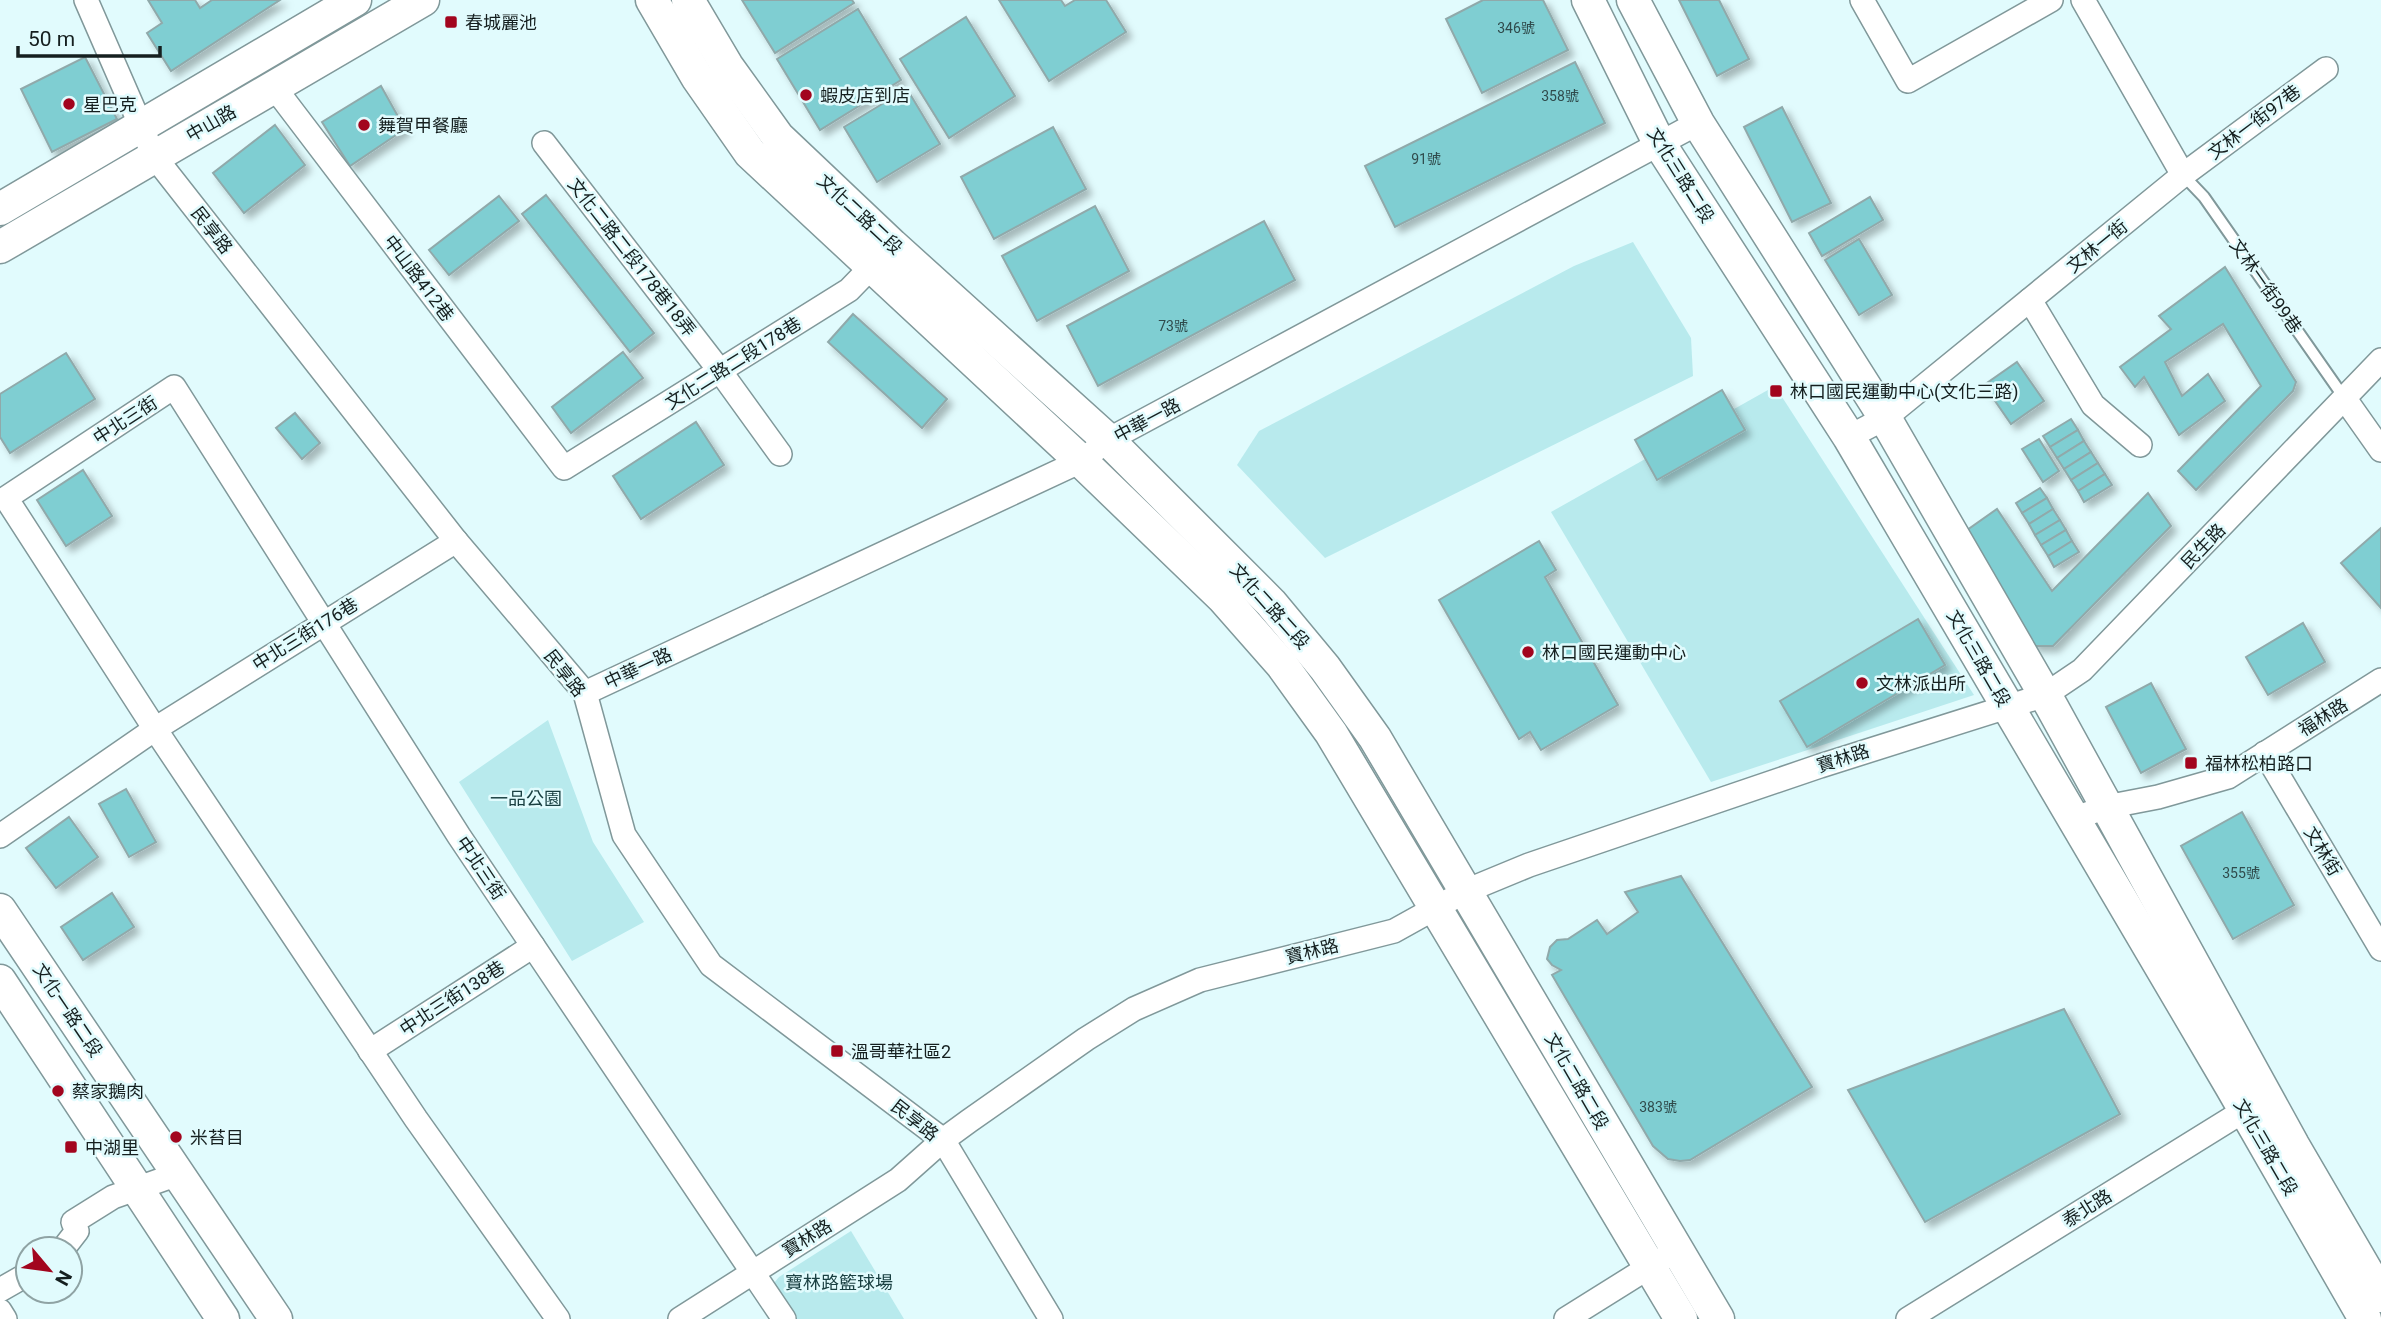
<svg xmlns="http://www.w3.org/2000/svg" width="2381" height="1319" font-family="Roboto,'Noto Sans TC',sans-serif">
<defs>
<filter id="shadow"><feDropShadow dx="5.5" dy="5.5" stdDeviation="3.5" flood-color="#0004"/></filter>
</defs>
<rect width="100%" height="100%" fill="#e1fbfd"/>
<g fill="#b8eaed">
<polygon points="1633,242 1691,338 1693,376 1325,558 1237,465 1259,431 1574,266"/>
<polygon points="1775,386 1974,695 1711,782 1551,512"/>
<polygon points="548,720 593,842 644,922 572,961 459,782"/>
<polygon points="851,1231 904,1319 787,1319 772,1293 774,1283 779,1277"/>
</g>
<g fill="#7fced2" stroke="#90a9aa" stroke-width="2" filter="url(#shadow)">
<polygon points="148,0 195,0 200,8 212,0 280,0 171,71 147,33 162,23"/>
<polygon points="742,0 852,0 854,3 775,53"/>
<polygon points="999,0 1061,0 1065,6 1075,0 1106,0 1126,32 1049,81"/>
<polygon points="1483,0 1543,0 1568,50 1482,93 1446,19"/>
<polygon points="1679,0 1719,0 1749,59 1717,76"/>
<polygon points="858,9 901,80 820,130 777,59"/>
<polygon points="966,17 1015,96 949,138 900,59"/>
<polygon points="85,57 117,119 52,152 21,89"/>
<polygon points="1575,62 1605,123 1395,227 1365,166"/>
<polygon points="381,86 405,129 350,166 322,122"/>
<polygon points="907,89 940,144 877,182 844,127"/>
<polygon points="1782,107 1831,203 1792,222 1744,127"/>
<polygon points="275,125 305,165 244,213 213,173"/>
<polygon points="1053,127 1086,189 994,239 961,177"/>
<polygon points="546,195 654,333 630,352 522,214"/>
<polygon points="499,196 519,221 449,275 429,250"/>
<polygon points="1870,197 1883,220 1822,256 1809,233"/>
<polygon points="1095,206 1129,271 1037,321 1002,256"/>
<polygon points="1264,221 1295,280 1098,386 1067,326"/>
<polygon points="1859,239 1892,295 1859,315 1825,260"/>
<polygon points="2225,267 2296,382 2293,391 2196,490 2178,471 2261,386 2223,324 2165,362 2182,396 2208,374 2225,401 2179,435 2144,377 2135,387 2120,367 2171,329 2159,316"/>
<polygon points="853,314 947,399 922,428 828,342"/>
<polygon points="623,352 643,378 571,433 552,407"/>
<polygon points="66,353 95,399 10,453 0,437 0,394"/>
<polygon points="2017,362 2044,401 2011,424 1984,385"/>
<polygon points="1722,390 1745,430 1657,480 1635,440"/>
<polygon points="295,413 320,443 302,459 276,428"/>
<polygon points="2071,419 2078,430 2050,447 2043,436"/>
<polygon points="696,422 724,465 641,519 613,476"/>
<polygon points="2078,430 2084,441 2057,458 2050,447"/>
<polygon points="2039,439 2059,471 2043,482 2022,449"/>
<polygon points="2084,441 2091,452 2064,469 2057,458"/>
<polygon points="2091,452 2098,463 2071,480 2064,469"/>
<polygon points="2098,463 2105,474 2078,491 2071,480"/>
<polygon points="83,470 112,516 66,546 37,500"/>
<polygon points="2105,474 2112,485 2084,502 2078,491"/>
<polygon points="2040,488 2047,498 2022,513 2016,503"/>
<polygon points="2148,493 2171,526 2053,646 2034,646 1960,535 1997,509 2052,591"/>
<polygon points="2047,498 2053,509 2029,524 2022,513"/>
<polygon points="2053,509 2060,520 2035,535 2029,524"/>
<polygon points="2060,520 2066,530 2041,545 2035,535"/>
<polygon points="2381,528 2381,608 2341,563"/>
<polygon points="2066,530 2072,541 2048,556 2041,545"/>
<polygon points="1539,541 1556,570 1545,577 1618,705 1541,750 1530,732 1519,739 1439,600"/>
<polygon points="2072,541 2079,552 2054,567 2048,556"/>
<polygon points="1918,619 1945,665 1807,747 1780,701"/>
<polygon points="2303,623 2325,662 2268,695 2246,657"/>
<polygon points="2151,683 2186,749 2141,773 2106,707"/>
<polygon points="126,789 156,842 129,857 99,804"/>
<polygon points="2242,812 2294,905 2233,939 2181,846"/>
<polygon points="69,817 98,857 56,888 26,848"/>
<polygon points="1681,876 1812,1087 1690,1160 1680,1161 1668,1159 1653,1146 1552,975 1561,970 1552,965 1547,959 1550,947 1557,940 1568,939 1597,920 1607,934 1638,912 1625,892"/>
<polygon points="112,893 134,927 83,960 61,927"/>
<polygon points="2064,1009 2120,1114 1925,1222 1848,1090"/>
</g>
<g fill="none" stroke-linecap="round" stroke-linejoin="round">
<defs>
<polyline id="lane" points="2183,175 2204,197 2345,399"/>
<g id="street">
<polyline points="86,0 154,156 456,541 585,693 624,835 711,965 943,1140 1051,1319"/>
<polyline points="1862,0 1908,81 2051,0"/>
<polyline points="2083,0 2183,175"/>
<polyline points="274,87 564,468 849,290 881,257"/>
<polyline points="544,143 720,371 780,454"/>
<polyline points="2030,300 2093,405 2140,445"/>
<polyline points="2345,399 2381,450"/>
<polyline points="1849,437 1885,418 2183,175 2326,69"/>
<polyline points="585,693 1081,461 1108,440 1698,123"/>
<polyline points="2265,753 2381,949"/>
<polyline points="2073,819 2106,807 2158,797 2228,777 2381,680"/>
<polyline points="0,836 155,729 456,541"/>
<polyline points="370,1051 533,946"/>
<polyline points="63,1249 77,1231 73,1222 113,1197 178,1174"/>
<polyline points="0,1290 28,1274"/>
<polyline points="0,1311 5,1319"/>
<polyline points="558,1319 416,1119 155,729 6,498 174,387 459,836 784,1319"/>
<polyline points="680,1319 898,1180 943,1140 969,1121 1086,1039 1134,1009 1200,980 1394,931 1466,891 1529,865 1820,766 2045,695 2082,670 2381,360"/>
<polyline points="1566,1319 1662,1259"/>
<polyline points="1908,1319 2258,1102"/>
</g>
<g id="secondary">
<polyline points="652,0 697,77 750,153 1081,461 1223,598 1282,665 1331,733 1681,1319"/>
<polyline points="688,0 727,66 778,137 892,245 1108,440 1271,603 1325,668 1375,738 1718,1319"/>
<polyline points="1588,0 1659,143 1849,437 2231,1086 2365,1319"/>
<polyline points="1633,0 1698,123 1885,418 2052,707 2293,1145 2381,1296"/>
<polyline points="0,209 355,0"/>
<polyline points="0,247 423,0"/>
<polyline points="0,910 276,1319"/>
<polyline points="0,981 223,1319"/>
</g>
</defs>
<use href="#lane" stroke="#80989a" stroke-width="14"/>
<use href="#street" stroke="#80989a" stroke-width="26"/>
<use href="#secondary" stroke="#80989a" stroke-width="35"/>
<use href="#lane" stroke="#fff" stroke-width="10"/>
<use href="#street" stroke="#fff" stroke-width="23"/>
<use href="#secondary" stroke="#fff" stroke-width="32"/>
</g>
<g fill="#a2051e" stroke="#e1fbfd" stroke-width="2.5">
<rect x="444" y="15" width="14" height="14" rx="3.5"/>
<circle cx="806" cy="95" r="7"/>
<circle cx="69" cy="104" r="7"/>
<circle cx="364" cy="125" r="7"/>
<rect x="1769" y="384" width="14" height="14" rx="3.5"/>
<circle cx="1528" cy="652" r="7"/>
<circle cx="1862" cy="683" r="7"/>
<rect x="2184" y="756" width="14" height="14" rx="3.5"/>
<rect x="830" y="1044" width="14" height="14" rx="3.5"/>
<circle cx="58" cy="1091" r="7"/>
<circle cx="176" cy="1137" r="7"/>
<rect x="64" y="1140" width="14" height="14" rx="3.5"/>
</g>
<g text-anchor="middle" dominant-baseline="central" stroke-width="5" stroke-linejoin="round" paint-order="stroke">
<g font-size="14" fill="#304b4c">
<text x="1516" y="28">346號</text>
<text x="1560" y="96">358號</text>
<text x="1426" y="159">91號</text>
<text x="1173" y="326">73號</text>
<text x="2241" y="873">355號</text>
<text x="1658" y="1107">383號</text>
</g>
<g font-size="18" fill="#151f1f" stroke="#e1fbfd" text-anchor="start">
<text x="465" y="22">春城麗池</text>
<text x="820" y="95">蝦皮店到店</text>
<text x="83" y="104">星巴克</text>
<text x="378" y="125">舞賀甲餐廳</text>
<text x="1790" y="391">林口國民運動中心(文化三路)</text>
<text x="1542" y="652">林口國民運動中心</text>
<text x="1876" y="683">文林派出所</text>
<text x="2205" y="763">福林松柏路口</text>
<text x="851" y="1051">溫哥華社區2</text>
<text x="72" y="1091">蔡家鵝肉</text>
<text x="190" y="1137">米苔目</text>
<text x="85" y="1147">中湖里</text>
</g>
<g font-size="18" fill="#151f1f" stroke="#e1fbfd">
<text transform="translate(2254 122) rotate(-37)">文林一街97巷</text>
<text transform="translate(211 123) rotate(-30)">中山路</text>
<text transform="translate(1681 175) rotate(58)">文化三路二段</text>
<text transform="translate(860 214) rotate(43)">文化二路二段</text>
<text transform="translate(212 230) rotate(52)">民享路</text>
<text transform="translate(2097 246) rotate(-39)">文林一街</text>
<text transform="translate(632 257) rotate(52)">文化二路二段178巷18弄</text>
<text transform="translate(419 278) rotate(53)">中山路412巷</text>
<text transform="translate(2266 286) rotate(55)">文林一街99巷</text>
<text transform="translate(733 363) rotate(-32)">文化二路二段178巷</text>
<text transform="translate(125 420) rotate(-33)">中北三街</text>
<text transform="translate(1147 420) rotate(-28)">中華一路</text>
<text transform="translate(2203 546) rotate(-46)">民生路</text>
<text transform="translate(1270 606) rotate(48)">文化二路二段</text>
<text transform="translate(305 634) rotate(-32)">中北三街176巷</text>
<text transform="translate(1979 658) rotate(60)">文化三路二段</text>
<text transform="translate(638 668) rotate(-25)">中華一路</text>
<text transform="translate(565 673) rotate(52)">民享路</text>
<text transform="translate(2323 717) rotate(-32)">福林路</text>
<text transform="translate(1843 758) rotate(-18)">寶林路</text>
<text transform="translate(2323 851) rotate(59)">文林街</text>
<text transform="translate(481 868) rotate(56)">中北三街</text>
<text transform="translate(1312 951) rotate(-14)">寶林路</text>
<text transform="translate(452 998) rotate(-33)">中北三街138巷</text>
<text transform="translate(68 1010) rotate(56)">文化一路二段</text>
<text transform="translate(1577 1081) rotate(60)">文化二路二段</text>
<text transform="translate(915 1120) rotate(38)">民享路</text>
<text transform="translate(2266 1147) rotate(60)">文化三路二段</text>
<text transform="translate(2087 1208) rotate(-32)">泰北路</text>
<text transform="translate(807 1238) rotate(-32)">寶林路</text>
</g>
<g font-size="18" fill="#1a4042" stroke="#e1fbfd">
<text x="526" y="798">一品公園</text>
<text x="839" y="1282">寶林路籃球場</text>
</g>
</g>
<g transform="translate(49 1270) rotate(119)"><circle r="33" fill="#e1fbfd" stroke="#8fa3a4" stroke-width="2"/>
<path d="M0-5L12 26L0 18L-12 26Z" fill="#a2051e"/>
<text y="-10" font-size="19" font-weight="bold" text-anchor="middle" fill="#151f1f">N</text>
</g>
<path d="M18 46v10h142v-10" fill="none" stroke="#151f1f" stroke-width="3.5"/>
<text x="28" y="46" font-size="21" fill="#151f1f" stroke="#e1fbfd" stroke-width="5" paint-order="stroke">50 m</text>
</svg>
